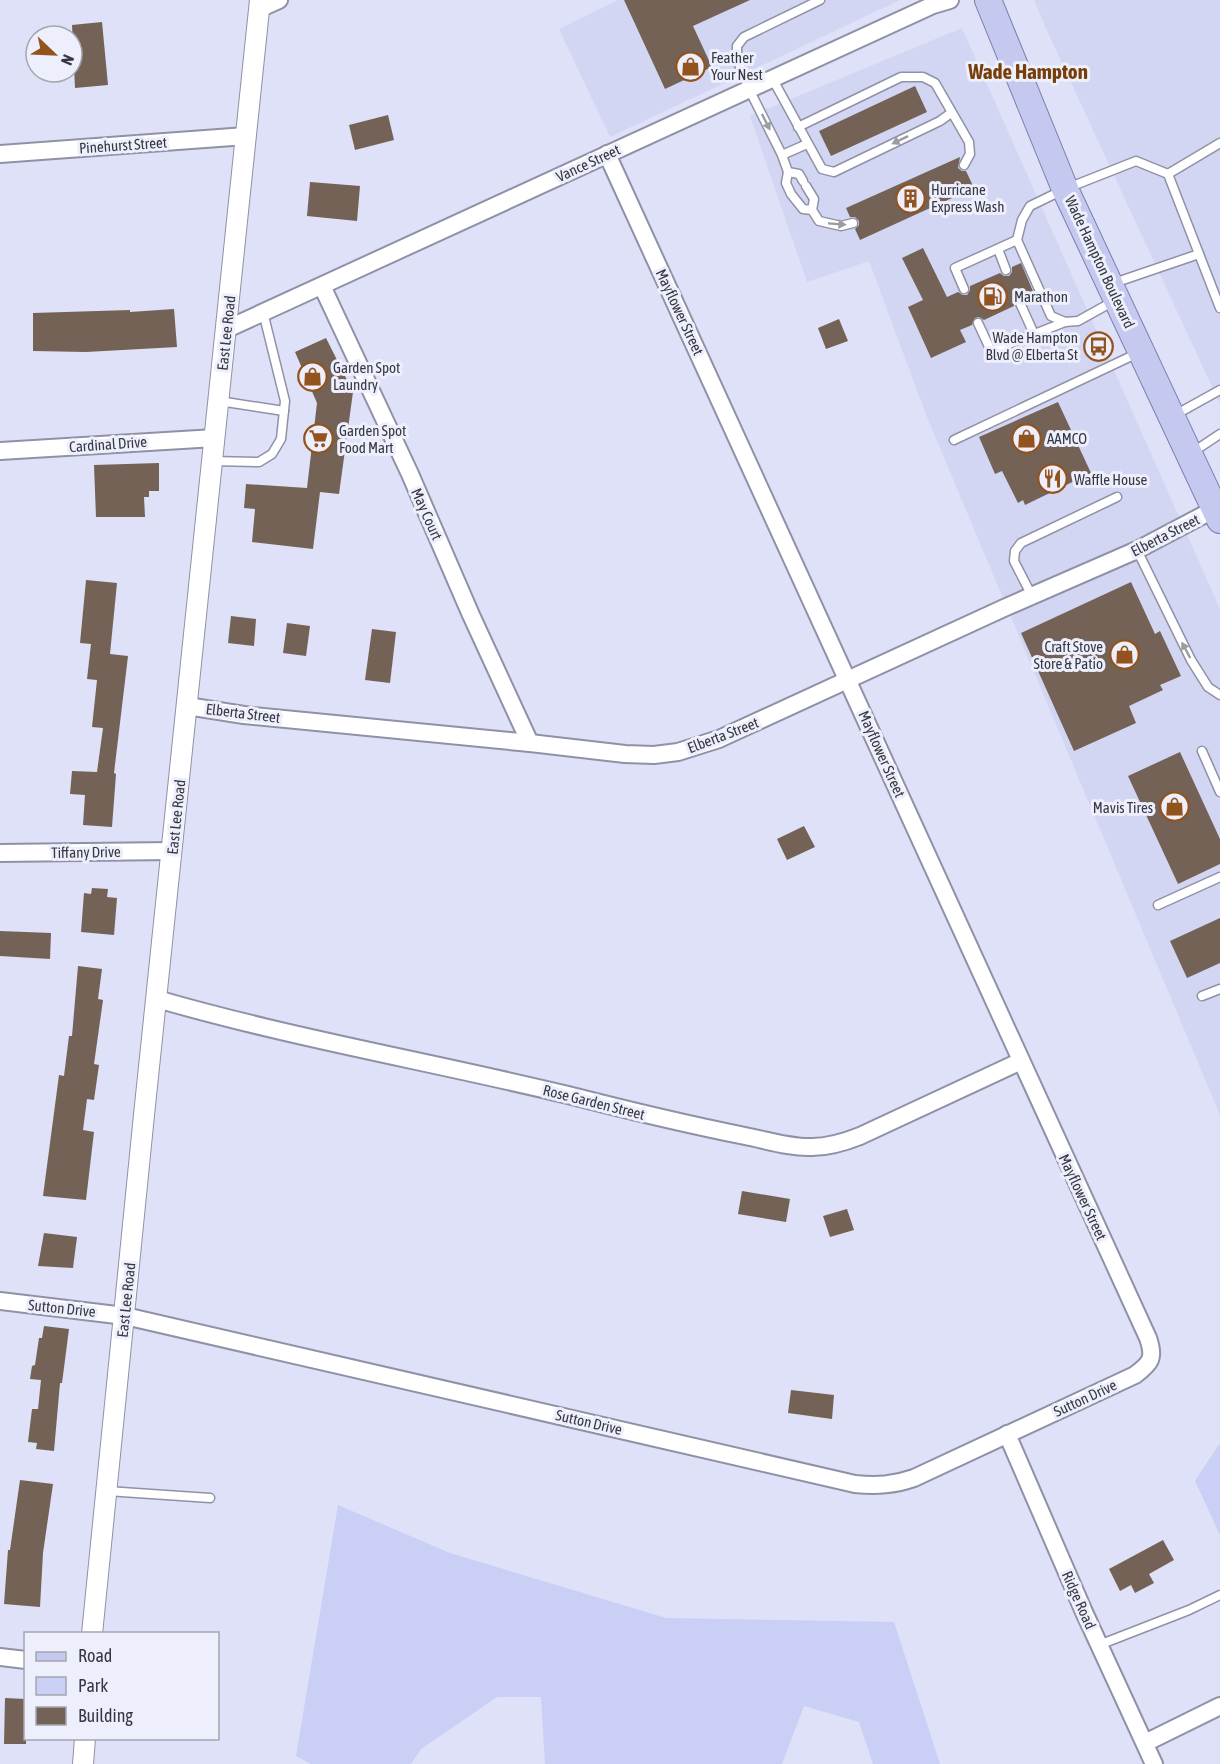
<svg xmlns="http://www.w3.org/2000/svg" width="1220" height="1764" font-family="'Asap Condensed',sans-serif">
<rect width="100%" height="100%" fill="#dee1f7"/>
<g fill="#d2d6f2">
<polygon points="618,0 900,0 610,137 559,29"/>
<polygon points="1034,0 1220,0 1220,404 1050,37"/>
<polygon points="962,28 1220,609 1220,1115 927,417 869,261 807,282 750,116"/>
</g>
<g fill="#cacff5">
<polygon points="1220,1443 1220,1535 1195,1481"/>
<polygon points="338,1505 450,1553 666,1618 894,1622 940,1764 873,1764 859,1722 804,1706 782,1764 545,1764 541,1697 497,1697 421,1749 411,1764 311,1764 296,1756"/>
</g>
<g fill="#746256">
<polygon points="624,0 750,0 693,26 712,67 665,89"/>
<polygon points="102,22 108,85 75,88 72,25"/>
<polygon points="915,86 927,112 831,156 819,131"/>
<polygon points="388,115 394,140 355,150 349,125"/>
<polygon points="960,157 958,168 962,171 966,171 974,188 860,240 855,229 859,225 859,221 855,217 850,217 846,208"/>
<polygon points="310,182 360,186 357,221 307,216"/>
<polygon points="923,248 947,297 958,292 963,295 967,295 970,290 970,286 1000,273 1004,276 1009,276 1012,272 1012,267 1021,263 1035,296 1026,301 1021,297 1017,297 1014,302 1014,306 984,320 979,317 975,318 972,325 960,330 966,342 931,358 908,307 923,300 902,258"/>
<polygon points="174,309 177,347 86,352 33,351 33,313 130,310 130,312"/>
<polygon points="839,319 848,341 826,349 818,328"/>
<polygon points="326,338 353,392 339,494 320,492 313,549 252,542 255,509 244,508 246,484 307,488 317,403 295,352"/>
<polygon points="1058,402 1091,473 1025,505 1023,500 1018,503 1002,471 995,474 979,437"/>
<polygon points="159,463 159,491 149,491 149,497 144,497 145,517 96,517 94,465"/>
<polygon points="86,580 117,583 110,654 128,656 114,773 116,774 112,827 83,825 85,795 70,794 72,771 97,772 103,728 92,727 97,680 87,679 91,644 80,643"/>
<polygon points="1131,582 1155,634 1160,631 1181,676 1160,685 1163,690 1129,706 1136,723 1074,751 1021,633"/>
<polygon points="231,616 256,619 254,646 228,643"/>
<polygon points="287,623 310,626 306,656 283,653"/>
<polygon points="372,629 396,632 390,683 365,680"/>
<polygon points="1180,752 1220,839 1220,864 1178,884 1128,776"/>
<polygon points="804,826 815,847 787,860 777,839"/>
<polygon points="92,888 108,889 107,897 117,898 114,935 81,932 84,893 91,894"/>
<polygon points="1220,918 1220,963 1187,978 1170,941"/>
<polygon points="0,931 51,933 50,959 0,956"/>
<polygon points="78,966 102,969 98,999 103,1000 94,1064 99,1065 94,1100 87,1099 83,1130 94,1132 86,1200 43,1196 59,1075 64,1076 69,1036 72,1036"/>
<polygon points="742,1191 790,1199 786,1222 738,1214"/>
<polygon points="847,1209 854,1230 830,1237 823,1216"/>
<polygon points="44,1233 77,1237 73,1268 38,1266"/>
<polygon points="44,1326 69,1329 62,1383 60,1383 54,1451 36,1449 37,1443 28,1442 32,1409 38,1409 41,1380 30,1379 32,1366 35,1365 39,1338 42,1338"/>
<polygon points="791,1390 834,1395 832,1419 788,1413"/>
<polygon points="20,1480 53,1484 43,1553 40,1607 4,1604 8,1550 10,1550"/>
<polygon points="1163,1540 1174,1560 1149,1574 1154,1583 1135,1593 1131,1585 1120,1591 1109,1569"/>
<polygon points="5,1698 26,1699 26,1744 4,1744"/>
</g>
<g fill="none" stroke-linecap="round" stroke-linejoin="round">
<defs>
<g id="service">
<polyline points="820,0 744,37 737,46 737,59 749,89 782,155 788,172 786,183 791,194 803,209 812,210 819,221 841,226 853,223"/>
<polyline points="772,78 822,169 834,172 940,121 951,113"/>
<polyline points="798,127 901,77 923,77 935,83 969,142 970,154 964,165"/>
<polyline points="1220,143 1168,174 1220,308"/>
<polyline points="782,155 807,144"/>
<polyline points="788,172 799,174 803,181"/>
<polyline points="806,186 814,199 812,210"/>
<polyline points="998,249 1006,270"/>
<polyline points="1111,284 1199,254"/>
<polyline points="964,289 955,268 1017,240"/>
<polyline points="1114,301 1078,321 1065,322 1051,316 1017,240 1022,220 1030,206 1065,189 1136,161 1168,174"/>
<polyline points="1020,303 1034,334"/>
<polyline points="978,323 991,351 1065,322"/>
<polyline points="219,401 284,411"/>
<polyline points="1175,415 1220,390"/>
<polyline points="954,440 1138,353"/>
<polyline points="1193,452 1220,434"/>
<polyline points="213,461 259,462 272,454 281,439 285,401 263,312"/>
<polyline points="1137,550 1191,660 1208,687 1220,695"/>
<polyline points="1032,596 1014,561 1015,551 1021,543 1117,497"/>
<polyline points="1202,751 1220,792"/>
<polyline points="1158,905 1220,877"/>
<polyline points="1202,996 1220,989"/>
<polyline points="107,1491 210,1498"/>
<polyline points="1099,1645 1189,1610 1220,1595"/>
</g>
<g id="minor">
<polyline points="259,9 279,0"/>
<polyline points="0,154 246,136"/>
<polyline points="322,286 410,474 471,615 530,743"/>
<polyline points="227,329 933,5 950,0"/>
<polyline points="0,451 215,438"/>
<polyline points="187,706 244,715 530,743 625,754 654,755 678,752 719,739 1004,608 1137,550 1215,509"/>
<polyline points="0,853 172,851"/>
<path d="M 157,999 C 292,1038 431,1062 568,1095 C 627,1110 685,1124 745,1136 C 766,1140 790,1148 812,1147 C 829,1147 845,1142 860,1136 L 1021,1061"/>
<path d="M 0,1301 L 125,1316 L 855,1484 C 877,1486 894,1485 914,1478 L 1135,1375 C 1151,1363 1155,1358 1148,1338 L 607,154"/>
<polyline points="1007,1434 1084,1612 1154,1764"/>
<polyline points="0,1657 26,1660"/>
<polyline points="1145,1743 1220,1706"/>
</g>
<g id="tertiary">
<polyline points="92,1634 144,1115 260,0"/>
<polyline points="83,1764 85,1738"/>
</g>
<polyline id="primary" points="988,0 1065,189 1220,520"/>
</defs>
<use href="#service" stroke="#8f92a6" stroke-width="11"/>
<use href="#minor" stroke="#8f92a6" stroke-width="20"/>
<use href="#tertiary" stroke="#8f92a6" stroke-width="22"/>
<use href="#primary" stroke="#7a7fac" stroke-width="28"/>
<use href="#service" stroke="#fff" stroke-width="8"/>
<use href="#minor" stroke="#fff" stroke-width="16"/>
<use href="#tertiary" stroke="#fff" stroke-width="20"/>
<use href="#primary" stroke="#c5c9ef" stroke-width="26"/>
</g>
<defs><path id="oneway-solid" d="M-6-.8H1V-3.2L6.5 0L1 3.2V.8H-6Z" transform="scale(1.5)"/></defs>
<g fill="#9b9ca0">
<use href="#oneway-solid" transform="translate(766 122) rotate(63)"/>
<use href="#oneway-solid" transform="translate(900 140) rotate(154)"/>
<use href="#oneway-solid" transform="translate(837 224) rotate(4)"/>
<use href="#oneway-solid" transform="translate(1186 650) rotate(-118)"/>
</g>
<defs>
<symbol id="shop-ring" viewBox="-11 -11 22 22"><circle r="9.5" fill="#edeffc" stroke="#93531d" stroke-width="1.5"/><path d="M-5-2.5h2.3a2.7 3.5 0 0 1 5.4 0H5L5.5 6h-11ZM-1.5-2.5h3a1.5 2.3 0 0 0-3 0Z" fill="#93531d"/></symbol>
<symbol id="building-ring" viewBox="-11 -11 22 22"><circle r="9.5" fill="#edeffc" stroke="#93531d" stroke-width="1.5"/><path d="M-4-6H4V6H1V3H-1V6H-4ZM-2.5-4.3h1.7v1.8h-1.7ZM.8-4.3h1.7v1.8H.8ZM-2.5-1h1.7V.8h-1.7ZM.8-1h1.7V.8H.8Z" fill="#93531d"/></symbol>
<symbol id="fuel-ring" viewBox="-11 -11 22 22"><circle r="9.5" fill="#edeffc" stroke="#93531d" stroke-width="1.5"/><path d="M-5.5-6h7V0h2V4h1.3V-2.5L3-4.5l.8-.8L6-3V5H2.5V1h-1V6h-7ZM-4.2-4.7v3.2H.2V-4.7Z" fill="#93531d"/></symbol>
<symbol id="bus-ring" viewBox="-11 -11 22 22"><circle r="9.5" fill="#edeffc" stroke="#93531d" stroke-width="1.5"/><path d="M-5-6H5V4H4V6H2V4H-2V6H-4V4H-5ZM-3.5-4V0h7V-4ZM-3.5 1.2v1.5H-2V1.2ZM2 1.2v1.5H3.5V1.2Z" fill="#93531d"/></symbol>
<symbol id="supermarket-ring" viewBox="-11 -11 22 22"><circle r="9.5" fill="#edeffc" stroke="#93531d" stroke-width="1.5"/><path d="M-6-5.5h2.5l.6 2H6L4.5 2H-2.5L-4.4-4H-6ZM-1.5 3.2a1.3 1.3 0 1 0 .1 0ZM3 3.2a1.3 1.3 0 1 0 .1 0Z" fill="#93531d"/></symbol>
<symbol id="restaurant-ring" viewBox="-11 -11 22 22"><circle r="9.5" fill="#edeffc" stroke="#93531d" stroke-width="1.5"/><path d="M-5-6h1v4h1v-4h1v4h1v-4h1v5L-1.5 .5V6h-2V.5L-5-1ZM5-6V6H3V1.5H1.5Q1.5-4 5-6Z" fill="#93531d"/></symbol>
</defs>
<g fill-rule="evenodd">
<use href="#shop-ring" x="674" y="50" width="33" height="33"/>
<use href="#building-ring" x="894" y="182" width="33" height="33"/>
<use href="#fuel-ring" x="976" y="280" width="33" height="33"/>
<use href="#bus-ring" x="1082" y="330" width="33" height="33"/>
<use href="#shop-ring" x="296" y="360" width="33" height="33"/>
<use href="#shop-ring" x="1010" y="422" width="33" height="33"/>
<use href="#supermarket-ring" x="302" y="422" width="33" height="33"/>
<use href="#restaurant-ring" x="1036" y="462" width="33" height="33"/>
<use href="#shop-ring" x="1108" y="638" width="33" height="33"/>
<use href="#shop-ring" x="1158" y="790" width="33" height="33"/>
</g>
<g text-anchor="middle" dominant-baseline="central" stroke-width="6" stroke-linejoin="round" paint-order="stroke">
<g font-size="15" fill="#373841" stroke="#edeffc" text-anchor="start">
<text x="711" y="57">Feather<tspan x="711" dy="17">Your Nest</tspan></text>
<text x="931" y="189">Hurricane<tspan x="931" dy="17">Express Wash</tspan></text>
<text x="1014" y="296">Marathon</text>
<text x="1078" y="337" text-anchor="end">Wade Hampton<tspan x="1078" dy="17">Blvd @ Elberta St</tspan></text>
<text x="333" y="367">Garden Spot<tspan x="333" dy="17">Laundry</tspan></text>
<text x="339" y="430">Garden Spot<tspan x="339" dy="17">Food Mart</tspan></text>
<text x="1047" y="438">AAMCO</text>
<text x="1074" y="479">Waffle House</text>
<text x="1103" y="646" text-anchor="end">Craft Stove<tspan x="1103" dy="17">Store &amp; Patio</tspan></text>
<text x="1153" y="807" text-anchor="end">Mavis Tires</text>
</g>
<g font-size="15" fill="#373841" stroke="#edeffc">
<text transform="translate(123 145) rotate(-4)">Pinehurst Street</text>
<text transform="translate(588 163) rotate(-25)">Vance Street</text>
<text transform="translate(1100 262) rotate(65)">Wade Hampton Boulevard</text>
<text transform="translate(680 312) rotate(65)">Mayflower Street</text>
<text transform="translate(226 333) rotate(-84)">East Lee Road</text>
<text transform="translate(108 444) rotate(-4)">Cardinal Drive</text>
<text transform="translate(427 514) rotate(66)">May Court</text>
<text transform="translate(1165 535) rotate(-27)">Elberta Street</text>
<text transform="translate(243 713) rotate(7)">Elberta Street</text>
<text transform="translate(723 735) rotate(-21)">Elberta Street</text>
<text transform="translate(882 754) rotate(66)">Mayflower Street</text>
<text transform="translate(176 817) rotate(-84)">East Lee Road</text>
<text transform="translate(86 852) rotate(-1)">Tiffany Drive</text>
<text transform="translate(594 1102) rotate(14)">Rose Garden Street</text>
<text transform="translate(1083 1197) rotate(65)">Mayflower Street</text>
<text transform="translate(126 1300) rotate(-84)">East Lee Road</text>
<text transform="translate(62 1308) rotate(6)">Sutton Drive</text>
<text transform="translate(1085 1398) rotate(-25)">Sutton Drive</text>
<text transform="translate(589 1422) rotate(13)">Sutton Drive</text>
<text transform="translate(1079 1600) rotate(66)">Ridge Road</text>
</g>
<g font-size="21" font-weight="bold" fill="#783e09" stroke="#edeffc">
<text x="1028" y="71">Wade Hampton</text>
</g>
</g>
<rect x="24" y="1632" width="195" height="108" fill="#edeffc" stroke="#a4a6b1" stroke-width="1.5"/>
<rect x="36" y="1652" width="30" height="9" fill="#c5c9ef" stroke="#a4a6b1" stroke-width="1.5"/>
<text x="78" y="1662" font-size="18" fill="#373841">Road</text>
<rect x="36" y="1677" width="30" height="18" fill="#cacff5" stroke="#a4a6b1" stroke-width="1.5"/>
<text x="78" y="1692" font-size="18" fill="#373841">Park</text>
<rect x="36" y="1707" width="30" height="18" fill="#746256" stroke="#a4a6b1" stroke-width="1.5"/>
<text x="78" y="1722" font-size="18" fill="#373841">Building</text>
<g transform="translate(54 54) rotate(113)"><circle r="28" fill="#edeffc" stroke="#a4a6b1" stroke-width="1.5"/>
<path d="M0-4.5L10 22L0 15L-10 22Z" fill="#93531d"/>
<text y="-9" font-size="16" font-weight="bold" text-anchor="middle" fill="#373841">N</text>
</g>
</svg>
